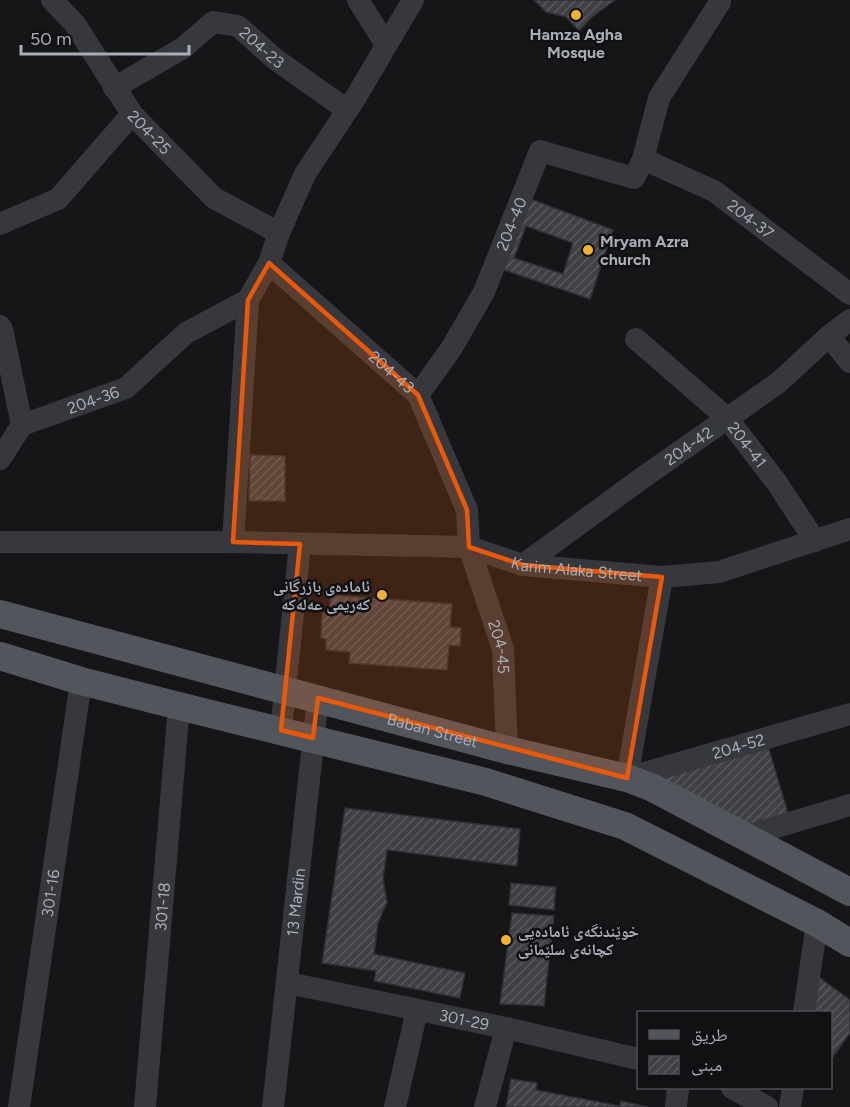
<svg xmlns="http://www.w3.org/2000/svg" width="850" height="1107" font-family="Figtree,'Noto Naskh Arabic',sans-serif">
<defs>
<pattern id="building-hatch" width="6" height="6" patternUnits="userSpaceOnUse" patternTransform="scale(1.5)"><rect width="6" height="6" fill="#404145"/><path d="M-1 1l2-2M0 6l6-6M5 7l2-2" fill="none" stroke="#595a5e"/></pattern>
</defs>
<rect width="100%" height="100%" fill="#161618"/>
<g fill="url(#building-hatch)" stroke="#303034" stroke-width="1.5" fill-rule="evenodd">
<polygon points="534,0 615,0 592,17 579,31 566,17 546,12"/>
<path d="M 528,198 L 613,230 L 590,299 L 501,269 ZM 526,226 L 573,243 L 563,274 L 514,258 Z"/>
<polygon points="250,455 285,456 285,501 249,501"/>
<polygon points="331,595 452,604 450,627 461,628 460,646 449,645 447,670 349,663 350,652 326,650 326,639 321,638 322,613 329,613"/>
<polygon points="768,746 791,823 742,829 641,774"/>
<polygon points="345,808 520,829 517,866 387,850 383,879 387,902 378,923 374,954 465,973 460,998 374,981 376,971 322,963"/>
<polygon points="511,883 556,887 554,910 509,905"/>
<polygon points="512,913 554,916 544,1006 500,1004"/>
<polygon points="816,975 850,1000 850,1033 830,1061 830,1012 810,1012"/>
<polygon points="511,1079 537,1083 536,1090 620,1106 621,1101 648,1107 506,1107"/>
</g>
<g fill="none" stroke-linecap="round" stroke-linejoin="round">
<g stroke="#37383d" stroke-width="22">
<path id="s1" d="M 52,0 L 75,24 L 132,114 L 214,198 L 279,233"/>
<polyline points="358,0 386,45"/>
<path id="s2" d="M 114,88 L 183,48 L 213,22 L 238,26 L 275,59 L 347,110"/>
<path id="s3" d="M 643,159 L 714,191 L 850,294"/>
<polyline points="0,224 58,199 132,114"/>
<path id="s4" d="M 269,263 L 418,395 L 467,510 L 469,547 L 503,649 L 507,750"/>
<polyline points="0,326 2,329 22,425"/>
<polyline points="829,336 850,362"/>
<path id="s5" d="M 636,339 L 727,418 L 777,483 L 815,541"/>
<path id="s6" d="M 418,395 L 451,349 L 484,292 L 540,151 L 634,178 L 643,159 L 659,98 L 720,2 L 719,0"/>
<path id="s7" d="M 0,459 L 22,425 L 126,388 L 186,333 L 248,300"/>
<path id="s8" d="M 0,542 L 233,542 L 469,547 L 523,565 L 662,577 L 719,572 L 850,529"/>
<polyline points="233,542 248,300 269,263 279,233 305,174 356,97 413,0"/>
<path id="s9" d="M 523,565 L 645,476 L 778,383 L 829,336 L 850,320"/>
<path id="s10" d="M 662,577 L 627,778 L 850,714"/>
<polyline points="281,730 300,544"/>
<polyline points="746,836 850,805"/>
<path id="s11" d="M 288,983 L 506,1028 L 638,1059"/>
<polyline points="804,1012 817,923"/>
<polyline points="732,1088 767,1107"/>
<path id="s12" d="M 19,1107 L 81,681"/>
<path id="s13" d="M 145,1107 L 179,706"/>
<path id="s14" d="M 273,1107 L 318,698"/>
<polyline points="395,1107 417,1010"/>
<polyline points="485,1107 506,1028"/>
<polyline points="676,1107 678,1088"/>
<polyline points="790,1107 793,1088"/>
</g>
<g stroke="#53555c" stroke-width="28">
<path id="s15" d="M 0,614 L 507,750 L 627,778 L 653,788 L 850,892"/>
<polyline points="0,656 81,681 179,706 486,782 625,826 817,923 850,943"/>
</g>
</g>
<path fill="#e8590c" fill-opacity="0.2" stroke="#e8590c" stroke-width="4.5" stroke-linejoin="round" d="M 269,263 L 418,395 L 467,510 L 469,547 L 523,565 L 662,577 L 627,778 L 318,698 L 313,738 L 281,730 L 300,544 L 233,542 L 248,300 Z"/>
<g fill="#f2b134" stroke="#111113" stroke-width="2">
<circle cx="576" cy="15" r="6"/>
<circle cx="588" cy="250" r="6"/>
<circle cx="382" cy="595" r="6"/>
<circle cx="506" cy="940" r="6"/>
</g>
<g text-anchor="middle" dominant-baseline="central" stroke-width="5" stroke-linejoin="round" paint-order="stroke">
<g font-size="16" font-weight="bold" fill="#a8adb8" stroke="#111113" text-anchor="start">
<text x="576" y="34" text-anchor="middle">Hamza Agha<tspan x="576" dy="18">Mosque</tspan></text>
<text x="600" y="241">Mryam Azra<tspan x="600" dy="18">church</tspan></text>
<text x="370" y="586" text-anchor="end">ئامادەی بازرگانی<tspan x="370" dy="18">کەریمی عەلەکە</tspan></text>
<text x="518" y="931">خوێندنگەی ئامادەیی<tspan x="518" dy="18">کچانەی سلێمانی</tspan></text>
</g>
<g font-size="16" fill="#a8adb8" stroke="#111113">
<text stroke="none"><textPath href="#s2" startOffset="177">204-23</textPath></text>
<text stroke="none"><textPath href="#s1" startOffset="165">204-25</textPath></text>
<text stroke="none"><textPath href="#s3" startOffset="124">204-37</textPath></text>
<text stroke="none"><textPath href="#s6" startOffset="196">204-40</textPath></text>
<text stroke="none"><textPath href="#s4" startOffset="164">204-43</textPath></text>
<text stroke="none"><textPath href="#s7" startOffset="116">204-36</textPath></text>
<text stroke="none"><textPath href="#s9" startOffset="204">204-42</textPath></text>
<text stroke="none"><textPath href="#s5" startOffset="154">204-41</textPath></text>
<text stroke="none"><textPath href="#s8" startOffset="580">Karim Alaka Street</textPath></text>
<text stroke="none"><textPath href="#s4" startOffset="466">204-45</textPath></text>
<text stroke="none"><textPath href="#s15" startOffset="448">Baban Street</textPath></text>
<text stroke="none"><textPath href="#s10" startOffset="320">204-52</textPath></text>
<text stroke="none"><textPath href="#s12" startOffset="216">301-16</textPath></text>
<text stroke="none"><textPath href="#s14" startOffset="206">13 Mardin</textPath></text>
<text stroke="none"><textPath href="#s13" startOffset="201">301-18</textPath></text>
<text stroke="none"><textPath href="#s11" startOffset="180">301-29</textPath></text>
</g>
</g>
<rect x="637" y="1011" width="195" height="78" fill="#111113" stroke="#4d4f55" stroke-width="1.5"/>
<rect x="649" y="1030" width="30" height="9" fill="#53555c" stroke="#4d4f55" stroke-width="1.5"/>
<text x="691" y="1041" font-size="18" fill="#a8adb8">طريق</text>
<rect x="649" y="1056" width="30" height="18" fill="url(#building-hatch)" stroke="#4d4f55" stroke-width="1.5"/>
<text x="691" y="1071" font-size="18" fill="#a8adb8">مبنى</text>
<path d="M21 45v9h168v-9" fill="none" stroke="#a8adb8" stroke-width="3"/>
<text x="30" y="45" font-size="18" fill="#a8adb8" stroke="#111113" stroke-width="4.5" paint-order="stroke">50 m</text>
</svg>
